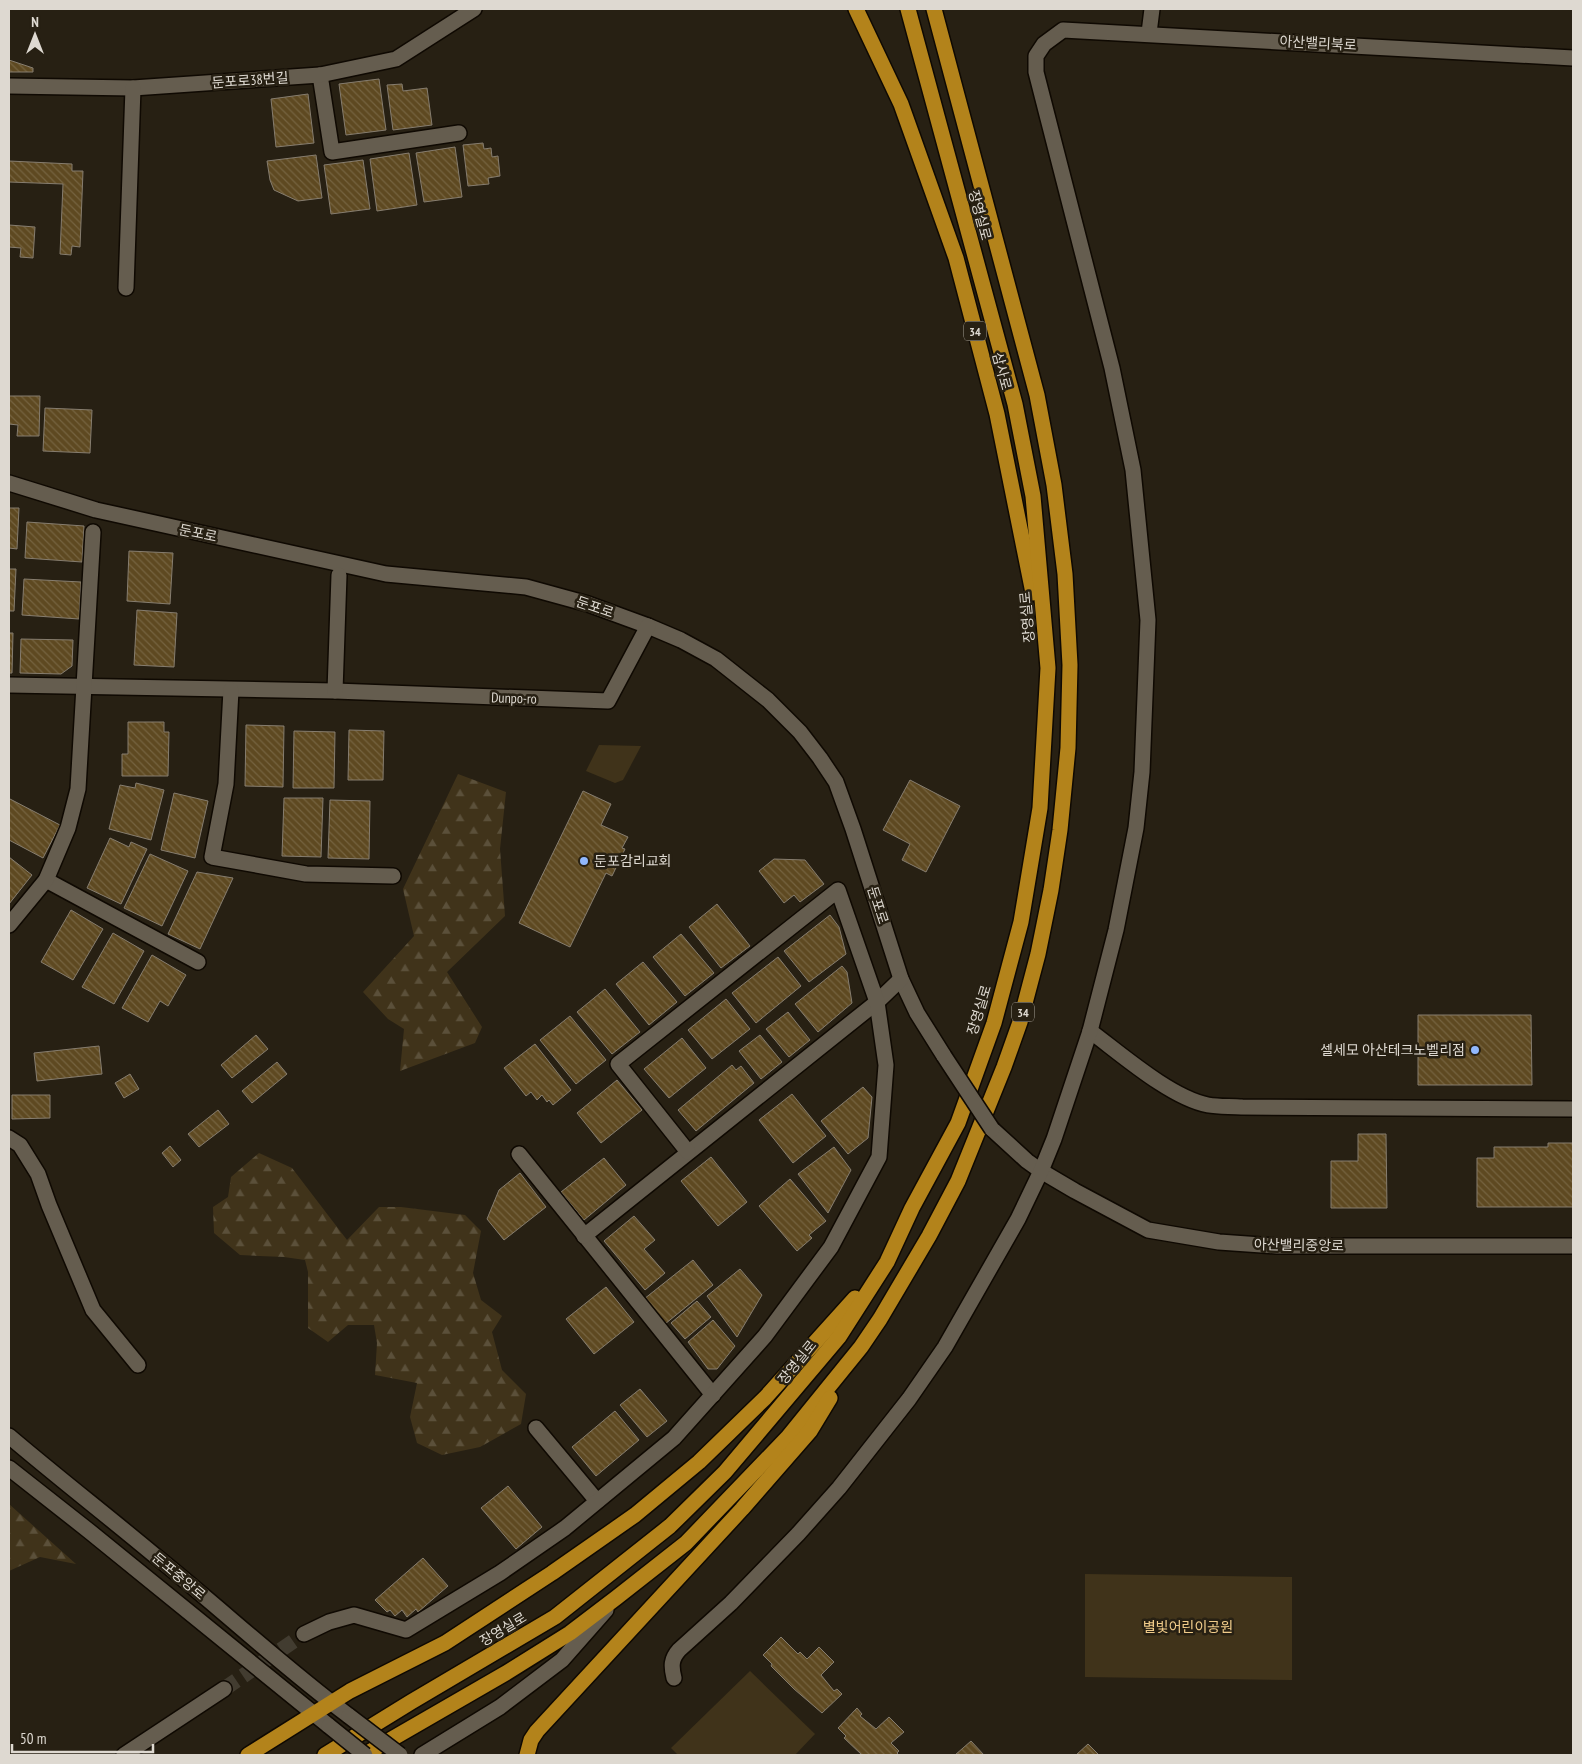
<svg xmlns="http://www.w3.org/2000/svg" width="1582" height="1764" font-family="'PT Sans Narrow','Noto Sans KR',sans-serif">
<defs>
<pattern id="forest-firs" width="22" height="20" patternUnits="userSpaceOnUse" patternTransform="scale(1.25)"><rect width="22" height="20" fill="#40331a"/><path d="M5 1l3.5 6h-7zM16 11l3.5 6h-7z" fill="#5b503a"/></pattern>
<pattern id="building-back-hatch" width="6" height="6" patternUnits="userSpaceOnUse" patternTransform="scale(1.25)"><rect width="6" height="6" fill="#5e4921"/><path d="M-1 5l2 2M0 0l6 6M5-1l2 2" fill="none" stroke="#756340"/></pattern>
</defs>
<rect width="100%" height="100%" fill="#272013"/>
<g fill="url(#forest-firs)">
<polygon points="458,774 506,792 500,849 505,916 447,972 482,1027 475,1043 400,1071 404,1029 388,1019 363,992 414,936 403,889"/>
<polygon points="259,1153 292,1168 347,1240 379,1207 401,1207 465,1215 481,1231 473,1273 481,1300 502,1316 492,1332 502,1370 526,1394 521,1424 480,1447 442,1455 417,1443 410,1417 417,1383 375,1375 377,1343 374,1325 348,1325 328,1342 308,1328 308,1272 305,1260 284,1257 240,1255 214,1233 213,1207 228,1197 231,1177"/>
<polygon points="9,1504 76,1564 40,1557 9,1571"/>
</g>
<g fill="#40331a">
<polygon points="599,745 641,746 623,780 615,783 586,771"/>
<polygon points="1085,1574 1292,1577 1292,1680 1085,1677"/>
<polygon points="750,1671 815,1734 795,1755 678,1755 671,1748"/>
</g>
<g fill="url(#building-back-hatch)" stroke="#867d6f">
<polygon points="9,60 33,68 33,72 9,72"/>
<polygon points="379,79 386,130 346,135 339,84"/>
<polygon points="402,84 403,91 427,88 432,125 393,130 387,85"/>
<polygon points="308,94 314,143 276,147 271,99"/>
<polygon points="483,143 484,149 491,148 492,157 498,156 500,176 488,178 489,184 468,186 463,145"/>
<polygon points="455,147 462,197 424,202 416,153"/>
<polygon points="409,153 417,205 377,211 370,159"/>
<polygon points="316,155 322,198 298,201 274,190 270,180 267,161"/>
<polygon points="363,160 370,209 331,214 324,165"/>
<polygon points="9,161 72,164 72,171 83,171 80,247 72,246 71,255 60,254 63,184 9,182"/>
<polygon points="9,225 35,227 33,258 20,257 21,248 9,247"/>
<polygon points="9,396 40,396 39,436 17,436 18,425 9,424"/>
<polygon points="45,408 92,410 90,453 43,451"/>
<polygon points="9,508 19,508 17,549 9,548"/>
<polygon points="27,522 84,526 82,562 25,558"/>
<polygon points="129,551 173,553 170,604 127,601"/>
<polygon points="9,569 16,569 14,611 9,611"/>
<polygon points="24,579 81,582 79,619 22,615"/>
<polygon points="137,610 177,613 174,667 134,665"/>
<polygon points="9,633 13,633 12,673 9,673"/>
<polygon points="21,639 73,640 72,666 61,674 20,673"/>
<polygon points="128,722 164,722 164,732 169,732 168,776 122,776 122,754 128,754"/>
<polygon points="246,725 284,726 283,787 245,786"/>
<polygon points="349,730 384,731 383,780 348,780"/>
<polygon points="294,731 335,732 334,788 293,788"/>
<polygon points="910,780 960,806 926,872 902,860 910,844 883,830"/>
<polygon points="136,783 164,790 151,840 109,829 120,785 135,788"/>
<polygon points="583,791 611,804 601,825 628,837 622,848 625,849 612,876 606,873 570,947 519,923"/>
<polygon points="174,793 208,801 195,858 161,850"/>
<polygon points="284,798 323,798 321,857 282,856"/>
<polygon points="10,799 60,825 43,858 9,840 9,801"/>
<polygon points="330,800 370,801 369,859 328,858"/>
<polygon points="110,838 129,847 131,842 147,849 121,904 87,888"/>
<polygon points="150,854 188,871 162,926 124,908"/>
<polygon points="9,857 32,875 9,904"/>
<polygon points="774,859 805,860 824,884 800,902 794,895 784,903 759,871"/>
<polygon points="197,872 233,878 200,949 168,934"/>
<polygon points="717,904 750,946 721,968 689,927"/>
<polygon points="71,910 103,929 73,980 41,962"/>
<polygon points="830,915 839,927 846,954 809,982 784,951"/>
<polygon points="113,933 144,951 114,1004 82,987"/>
<polygon points="681,934 714,973 685,996 653,957"/>
<polygon points="152,955 186,975 168,1006 160,1001 148,1022 122,1008"/>
<polygon points="778,957 801,986 756,1023 732,993"/>
<polygon points="643,962 677,1002 649,1025 616,984"/>
<polygon points="842,966 847,972 852,1003 818,1032 795,1004"/>
<polygon points="605,989 640,1032 612,1054 577,1012"/>
<polygon points="726,999 750,1029 712,1059 688,1030"/>
<polygon points="788,1012 810,1040 789,1057 766,1029"/>
<polygon points="1418,1015 1531,1015 1532,1085 1418,1085"/>
<polygon points="570,1016 606,1060 576,1084 540,1040"/>
<polygon points="256,1035 268,1049 232,1078 221,1065"/>
<polygon points="760,1035 782,1062 761,1079 739,1051"/>
<polygon points="682,1038 706,1068 669,1098 644,1069"/>
<polygon points="535,1044 571,1090 553,1105 549,1100 547,1102 542,1095 537,1100 531,1092 526,1096 504,1068"/>
<polygon points="99,1046 102,1074 37,1081 34,1053"/>
<polygon points="277,1062 287,1074 252,1103 242,1091"/>
<polygon points="732,1065 736,1070 741,1066 754,1083 696,1131 678,1110"/>
<polygon points="130,1074 139,1089 124,1098 115,1083"/>
<polygon points="617,1080 642,1110 601,1143 577,1113"/>
<polygon points="863,1087 872,1097 868,1138 848,1154 821,1121"/>
<polygon points="792,1094 826,1136 793,1163 759,1120"/>
<polygon points="12,1095 50,1095 50,1118 12,1119"/>
<polygon points="218,1110 229,1124 199,1147 188,1134"/>
<polygon points="1358,1134 1386,1134 1387,1208 1331,1208 1331,1161 1358,1161"/>
<polygon points="1548,1143 1573,1143 1573,1207 1477,1207 1477,1158 1494,1158 1494,1147 1548,1147"/>
<polygon points="170,1146 181,1160 173,1167 162,1153"/>
<polygon points="834,1147 851,1170 828,1213 798,1174"/>
<polygon points="711,1157 747,1202 718,1226 681,1181"/>
<polygon points="604,1158 626,1185 584,1220 561,1192"/>
<polygon points="520,1173 546,1207 504,1240 487,1219 499,1190"/>
<polygon points="790,1179 826,1221 809,1235 812,1238 797,1251 759,1206"/>
<polygon points="634,1216 655,1240 644,1249 665,1273 645,1290 604,1241"/>
<polygon points="693,1260 713,1285 665,1324 644,1299"/>
<polygon points="740,1269 762,1295 737,1337 707,1296"/>
<polygon points="606,1287 634,1322 594,1354 566,1319"/>
<polygon points="697,1301 711,1317 685,1339 671,1323"/>
<polygon points="713,1320 735,1346 717,1369 708,1369 688,1342"/>
<polygon points="640,1389 667,1421 647,1437 620,1405"/>
<polygon points="615,1411 639,1440 596,1476 572,1447"/>
<polygon points="508,1486 542,1527 516,1549 481,1508"/>
<polygon points="423,1558 448,1586 418,1612 416,1609 407,1617 402,1610 395,1616 390,1610 387,1612 375,1600"/>
<polygon points="781,1637 798,1654 800,1652 807,1659 819,1647 834,1662 821,1675 834,1691 837,1689 842,1694 822,1713 794,1689 771,1666 772,1664 763,1655"/>
<polygon points="857,1708 862,1714 860,1716 876,1729 889,1717 904,1732 891,1743 899,1751 897,1753 899,1755 862,1755 844,1738 846,1736 838,1728"/>
<polygon points="971,1741 984,1755 955,1755"/>
<polygon points="1088,1744 1099,1755 1076,1755"/>
</g>
<g fill="none" stroke-linecap="round" stroke-linejoin="round">
<polyline stroke="#423c30" stroke-width="15" stroke-dasharray="15 8" stroke-linecap="butt" points="224,1689 304,1634"/>
<defs>
<g id="street">
<polyline points="1149,33 1152,9"/>
<polyline points="320,75 332,152 459,133"/>
<polyline points="9,86 133,88 320,75 396,59 474,9"/>
<polyline points="126,288 133,88"/>
<polyline points="9,483 96,510 386,574 526,587 588,604 648,626 681,640 716,659 768,700 800,732 820,758 836,782 853,829 901,979 917,1013 944,1056"/>
<polyline points="9,685 335,691 608,701 648,626"/>
<polyline points="231,690 226,784 212,857 306,874 393,876"/>
<polyline points="335,691 339,575"/>
<polyline points="46,880 198,962"/>
<polyline points="9,925 46,880 68,828 78,789 93,532"/>
<path d="M 1090,1031 C 1121,1054 1171,1098 1208,1105 C 1219,1107 1231,1106 1242,1107 L 1573,1109"/>
<polyline points="992,1129 1027,1161 1041,1171"/>
<polyline points="9,1138 20,1145 38,1174 49,1205 93,1310 138,1365"/>
<polyline points="519,1154 713,1395"/>
<polyline points="584,1236 877,1002 901,979"/>
<polyline points="536,1428 597,1501"/>
<polyline points="304,1634 329,1622 354,1615 406,1630 500,1573 565,1528 674,1438 765,1336 831,1247 879,1157 886,1065 877,1002 838,890 618,1064 688,1152"/>
<polyline points="124,1755 224,1689"/>
<polyline points="422,1755 500,1707 562,1660 606,1610"/>
</g>
<g id="secondary">
<polyline points="1041,1171 1075,1191 1148,1230 1219,1242 1277,1246 1573,1246"/>
<path d="M 9,1436 C 56,1476 105,1514 153,1554 C 219,1607 281,1665 349,1716"/>
<polyline points="9,1468 89,1531 329,1726"/>
<path d="M 674,1678 C 671,1666 671,1659 679,1650 L 731,1603 L 798,1534 L 839,1488 L 909,1399 L 945,1347 L 1018,1219 L 1041,1171 L 1054,1139 L 1090,1031 L 1116,930 L 1136,828 L 1142,772 L 1148,620 L 1133,470 L 1112,368 L 1036,72 L 1036,56 L 1044,44 L 1063,30 L 1573,58"/>
</g>
<g id="highway">
<polyline points="856,9 901,104 956,258 997,414 1033,593"/>
<polyline points="248,1755 350,1691 445,1643 552,1573 635,1515 699,1462 765,1398 855,1298"/>
<polyline points="325,1755 411,1702 555,1617 670,1526 725,1472 839,1337 887,1262 912,1208 958,1123 994,1023 1021,922 1040,808 1048,668 1033,496 1015,404 908,9"/>
<polyline points="364,1755 506,1673 570,1633 616,1598 686,1543 788,1437 861,1347 880,1319 929,1236 958,1181 1004,1067 1020,1022 1038,954 1051,890 1060,830 1068,748 1070,665 1065,574 1054,485 1037,395 934,9"/>
<polyline points="527,1755 531,1740 537,1731 742,1509 810,1431 830,1398"/>
</g>
</defs>
<use href="#street" stroke="#0f0902" stroke-width="18"/>
<use href="#secondary" stroke="#0f0902" stroke-width="18"/>
<use href="#highway" stroke="#0f0902" stroke-width="18"/>
<use href="#street" stroke="#655d4f" stroke-width="15"/>
<use href="#secondary" stroke="#655d4f" stroke-width="15"/>
<use href="#highway" stroke="#b3831b" stroke-width="15"/>
<defs>
<polyline id="street-bridge" points="944,1056 992,1129"/>
<g id="secondary-bridge">
<polyline points="349,1716 400,1755"/>
<polyline points="329,1726 365,1755"/>
</g>
</defs>
<use href="#street-bridge" stroke="#0f0902" stroke-width="18" stroke-linecap="butt"/>
<use href="#secondary-bridge" stroke="#0f0902" stroke-width="18" stroke-linecap="butt"/>
<use href="#street-bridge" stroke="#655d4f" stroke-width="15"/>
<use href="#secondary-bridge" stroke="#655d4f" stroke-width="15"/>
</g>
<g fill="#91b8fd" stroke="#272013" stroke-width="2">
<circle cx="584" cy="861" r="5"/>
<circle cx="1475" cy="1050" r="5"/>
</g>
<g text-anchor="middle" dominant-baseline="central" stroke-width="5" stroke-linejoin="round" paint-order="stroke">
<g fill="#272013" stroke="#a7a298" stroke-width="1">
<rect x="964" y="321.5" width="22" height="19" rx="4"/>
<rect x="1012" y="1002.5" width="22" height="19" rx="4"/>
</g>
<g font-size="12" font-weight="bold" fill="#ded9d1">
<text x="975" y="331">34</text>
<text x="1023" y="1012">34</text>
</g>
<g font-size="14" fill="#ded9d1" stroke="#272013">
<text transform="translate(1318 43) rotate(3)">아산밸리북로</text>
<text transform="translate(250 80) rotate(-4)">둔포로38번길</text>
<text transform="translate(980 215) rotate(75)">장영실로</text>
<text transform="translate(1002 371) rotate(75)">삼사로</text>
<text transform="translate(198 533) rotate(12)">둔포로</text>
<text transform="translate(595 607) rotate(19)">둔포로</text>
<text transform="translate(1027 617) rotate(-95)">장영실로</text>
<text transform="translate(514 698) rotate(2)">Dunpo-ro</text>
<text transform="translate(878 905) rotate(72)">둔포로</text>
<text transform="translate(979 1010) rotate(-73)">장영실로</text>
<text transform="translate(1299 1245) rotate(1)">아산밸리중앙로</text>
<text transform="translate(797 1362) rotate(-51)">장영실로</text>
<text transform="translate(179 1576) rotate(40)">둔포중앙로</text>
<text transform="translate(503 1629) rotate(-31)">장영실로</text>
</g>
<g font-size="14" fill="#ded9d1" stroke="#272013" text-anchor="start">
<text x="594" y="861">둔포감리교회</text>
<text x="1465" y="1050" text-anchor="end">셀세모 아산테크노벨리점</text>
</g>
<g font-size="14" fill="#f1cc8a" stroke="#272013">
<text x="1188" y="1627">별빛어린이공원</text>
</g>
</g>
<rect width="1582" height="1764" fill="none" stroke="#ded9d1" stroke-width="20"/>
<g transform="translate(35 35)" stroke="#272013" stroke-width="4" paint-order="stroke">
<path d="M0-4L9 19L0 12L-9 19Z" fill="#ded9d1"/>
<text y="-8" font-size="14" font-weight="bold" text-anchor="middle" fill="#ded9d1">N</text>
</g>
<path d="M12 1744v8h141v-8" fill="none" stroke="#ded9d1" stroke-width="2.5"/>
<text x="20" y="1744" font-size="15" fill="#ded9d1" stroke="#272013" stroke-width="4" paint-order="stroke">50 m</text>
</svg>
